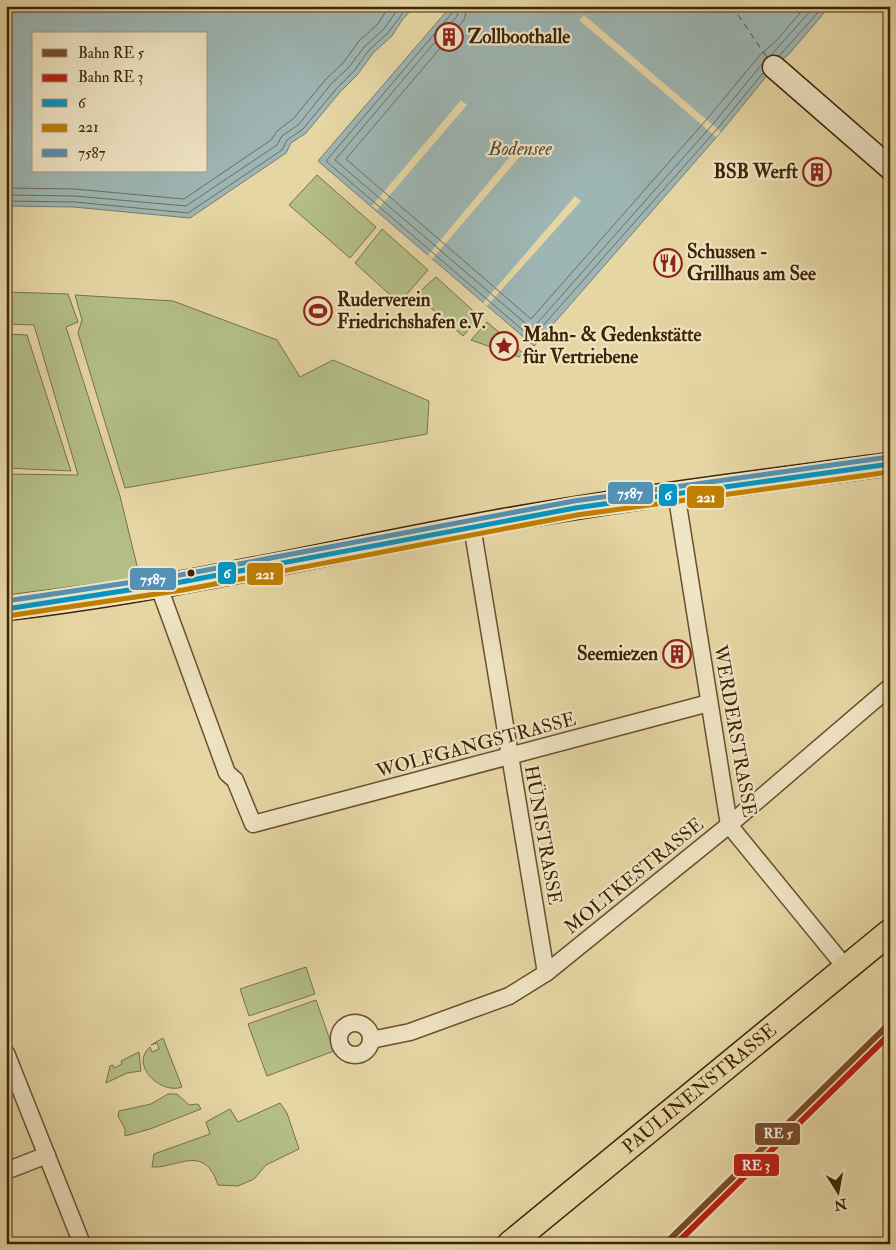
<svg xmlns="http://www.w3.org/2000/svg" width="896" height="1250" font-family="'IM FELL Double Pica',serif">
<rect width="100%" height="100%" fill="#e6d6a4"/>
<filter id="stains"><feTurbulence type="fractalNoise" baseFrequency=".004" numOctaves="4"/><feColorMatrix values="0 0 0 0 .2 0 0 0 0 .09 0 0 0 0 .02 0 0 0 .5 -.17"/></filter>
<radialGradient id="worn" r=".72"><stop offset=".6" stop-color="#630" stop-opacity="0"/><stop offset="1" stop-color="#630" stop-opacity=".3"/></radialGradient>
<g fill="#b3be87" stroke="#797147">
<polygon points="317,175 376,227 350,258 289,205"/>
<polygon points="382,229 428,270 399,303 355,263"/>
<polygon points="436,277 480,317 463,336 416,295"/>
<polygon points="6,292 68,294 78,322 66,327 120,496 140,578 6,595 6,474 78,475 34,325 6,324"/>
<polygon points="75,295 173,301 277,340 300,377 333,360 429,401 427,434 125,488 78,333 82,320"/>
<polygon points="487,322 523,353 519,357 471,340"/>
<polygon points="6,334 27,335 71,471 6,468"/>
<polygon points="306,967 315,994 249,1016 240,989"/>
<polygon points="316,1000 334,1051 267,1076 248,1024"/>
<path d="M 163,1038 L 182,1087 C 161,1095 129,1065 150,1047 L 152,1052 L 159,1049 L 157,1043 L 151,1045 Z"/>
<polygon points="139,1052 141,1071 127,1073 106,1083 110,1066 113,1065 114,1068 122,1064 121,1061"/>
<polygon points="168,1094 177,1094 189,1105 198,1104 201,1109 150,1129 125,1136 125,1129 118,1116 119,1111 151,1104"/>
<path d="M 280,1103 L 287,1113 L 299,1149 L 266,1165 L 254,1179 L 238,1186 L 218,1185 C 204,1143 179,1168 152,1167 L 154,1154 L 210,1134 L 206,1122 L 230,1109 L 238,1122 Z"/>
</g>
<g fill="#9db6b4" stroke="#777c6f" fill-rule="evenodd">
<path d="M 6,6 L 415,6 L 402,20 L 392,36 L 373,53 L 358,74 L 340,92 L 306,133 L 291,143 L 286,153 L 190,218 L 74,207 L 6,206 ZM 34,34 L 206,34 L 206,171 L 34,171 Z"/>
<polygon points="451,6 830,6 789,54 774,67 721,132 534,346 318,161"/>
</g>
<g fill="#e6d6a4">
<polygon points="584,15 721,132 716,137 579,20"/>
<polygon points="461,100 467,105 377,210 372,206"/>
<polygon points="518,147 524,152 432,259 428,255"/>
<polygon points="575,196 581,201 487,306 483,303"/>
</g>
<g fill="none" stroke-linecap="round" stroke-linejoin="round">
<g stroke="#6e6d5e" stroke-width="1">
<polyline points="454,6 453,12 326,161 532,338 718,128 763,73"/>
<polyline points="460,6 457,16 335,160 532,329 713,124 762,64"/>
<polyline points="468,6 464,20 346,159 531,319 707,119 760,55 776,41 806,6"/>
<polyline points="771,55 815,6"/>
<polyline points="779,56 824,6"/>
<polyline points="6,188 75,189 184,199 271,140 277,131 293,119 326,79 343,63 359,41 378,24 389,6"/>
<polyline points="6,195 75,196 186,206 277,145 282,136 299,124 331,84 349,67 365,46 384,29 400,6"/>
<polyline points="6,201 75,202 188,213 282,150 287,140 303,129 336,89 354,71 369,50 388,33 408,6"/>
</g>
<polyline stroke="#564832" stroke-width="1" stroke-dasharray="6 5" stroke-linecap="butt" points="732,6 768,59"/>
<defs>
<g id="minor">
<polyline points="676,492 729,825 846,968"/>
<polyline points="472,526 546,973"/>
<polyline points="159,587 227,773 235,780 253,824 709,703"/>
<circle cx="355" cy="1039" r="16"/>
<polyline points="371,1040 410,1032 509,996 546,973 729,825 890,687"/>
<polyline points="6,1053 82,1244"/>
<polyline points="6,1171 47,1155"/>
</g>
<g id="secondary">
<polyline points="774,67 890,168"/>
<path d="M 6,609 C 163,591 316,555 471,526 C 610,500 750,483 890,464"/>
</g>
<g id="primary">
<path id="s1" d="M 510,1244 L 890,932"/>
</g>
</defs>
<use href="#minor" stroke="#69502e" stroke-width="19"/>
<use href="#secondary" stroke="#3f2407" stroke-width="25"/>
<use href="#primary" stroke="#3f2407" stroke-width="28"/>
<use href="#minor" stroke="#efe4c4" stroke-width="16"/>
<use href="#secondary" stroke="#efe4c4" stroke-width="22"/>
<use href="#primary" stroke="#e6d6a4" stroke-width="25"/>
<defs>
<polyline id="bus-1" points="6,609 181,582 575,508 890,464"/>
<polyline id="bus-2" points="7,616 183,590 577,515 890,472"/>
<polyline id="bus-3" points="6,601 180,575 574,501 889,457"/>
</defs>
<use href="#bus-1" stroke="#efe4c4" stroke-width="9"/>
<use href="#bus-2" stroke="#efe4c4" stroke-width="9"/>
<use href="#bus-3" stroke="#efe4c4" stroke-width="9"/>
<use href="#bus-1" stroke="#0695c2" stroke-width="5"/>
<use href="#bus-2" stroke="#c07f02" stroke-width="5"/>
<use href="#bus-3" stroke="#5392b4" stroke-width="5"/>
<defs>
<polyline id="rail-1" points="665,1244 890,1023"/>
<polyline id="rail-2" points="676,1244 890,1034"/>
</defs>
<use href="#rail-1" stroke="#efe4c4" stroke-width="10"/>
<use href="#rail-2" stroke="#efe4c4" stroke-width="10"/>
<use href="#rail-1" stroke="#7a4b2a" stroke-width="6"/>
<use href="#rail-2" stroke="#bb1e10" stroke-width="6"/>
</g>
<defs>
<symbol id="building-ring" viewBox="-11 -11 22 22"><circle r="9.5" fill="#efe4c4" stroke="#8f2418" stroke-width="1.5"/><path d="M-4-6H4V6H1V3H-1V6H-4ZM-2.5-4.3h1.7v1.8h-1.7ZM.8-4.3h1.7v1.8H.8ZM-2.5-1h1.7V.8h-1.7ZM.8-1h1.7V.8H.8Z" fill="#8f2418"/></symbol>
<symbol id="restaurant-ring" viewBox="-11 -11 22 22"><circle r="9.5" fill="#efe4c4" stroke="#8f2418" stroke-width="1.5"/><path d="M-5-6h1v4h1v-4h1v4h1v-4h1v5L-1.5 .5V6h-2V.5L-5-1ZM5-6V6H3V1.5H1.5Q1.5-4 5-6Z" fill="#8f2418"/></symbol>
<symbol id="stadium-ring" viewBox="-11 -11 22 22"><circle r="9.5" fill="#efe4c4" stroke="#8f2418" stroke-width="1.5"/><path d="M0-5a6.5 5 0 1 0 0 10a6.5 5 0 1 0 0-10ZM-3.5-1.8h7v3.6h-7Z" fill="#8f2418"/></symbol>
<symbol id="sight-ring" viewBox="-11 -11 22 22"><circle r="9.5" fill="#efe4c4" stroke="#8f2418" stroke-width="1.5"/><path d="M0-6L1.8-2.2L6-1.7L2.9 1.2L3.7 5.4L0 3.3L-3.7 5.4L-2.9 1.2L-6-1.7L-1.8-2.2Z" fill="#8f2418"/></symbol>
</defs>
<g fill-rule="evenodd">
<use href="#building-ring" x="433" y="21" width="32" height="32"/>
<use href="#building-ring" x="801" y="156" width="32" height="32"/>
<use href="#restaurant-ring" x="652" y="247" width="32" height="32"/>
<use href="#stadium-ring" x="302" y="295" width="32" height="32"/>
<use href="#sight-ring" x="488" y="330" width="32" height="32"/>
<use href="#building-ring" x="661" y="638" width="32" height="32"/>
</g>
<circle fill="#3f2407" stroke="#efe4c4" stroke-width="2" cx="191" cy="573" r="4.5"/>
<g text-anchor="middle" dominant-baseline="central" stroke-width="4.5" stroke-linejoin="round" paint-order="stroke">
<g font-size="19" font-weight="bold" fill="#3f2407" stroke="#efe4c4" text-anchor="start">
<text x="468" y="37">Zollboothalle</text>
<text x="798" y="172" text-anchor="end">BSB Werft</text>
<text x="687" y="252">Schussen -<tspan x="687" dy="22">Grillhaus am See</tspan></text>
<text x="337" y="300">Ruderverein<tspan x="337" dy="22">Friedrichshafen e.V.</tspan></text>
<text x="523" y="335">Mahn- &amp; Gedenkstätte<tspan x="523" dy="22">für Vertriebene</tspan></text>
<text x="658" y="654" text-anchor="end">Seemiezen</text>
</g>
<g font-size="19" fill="#3f2407" stroke="#efe4c4">
<text transform="translate(735 731) rotate(80)">WERDERSTRASSE</text>
<text transform="translate(476 745) rotate(-15)">WOLFGANGSTRASSE</text>
<text transform="translate(543 835) rotate(80)">HÜNISTRASSE</text>
<text transform="translate(634 876) rotate(-39)">MOLTKESTRASSE</text>
<text stroke="none"><textPath href="#s1" startOffset="245">PAULINENSTRASSE</textPath></text>
</g>
<g font-size="20" font-style="italic" fill="#564832" stroke="#efe4c4">
<text x="520" y="148">Bodensee</text>
</g>
</g>
<g stroke="#efe4c4" stroke-width="2">
<rect x="607" y="481" width="47" height="24" rx="5" fill="#5392b4"/>
<rect x="658" y="483" width="20" height="24" rx="5" fill="#0695c2"/>
<rect x="686" y="485" width="39" height="24" rx="5" fill="#c07f02"/>
<rect x="217" y="561" width="20" height="24" rx="5" fill="#0695c2"/>
<rect x="246" y="562" width="38" height="24" rx="5" fill="#c07f02"/>
<rect x="129" y="567" width="48" height="24" rx="5" fill="#5392b4"/>
<rect x="754" y="1122" width="47" height="24" rx="5" fill="#7a4b2a"/>
<rect x="733" y="1153" width="47" height="24" rx="5" fill="#bb1e10"/>
</g>
<g font-size="14" text-anchor="middle" font-weight="bold" fill="#fff">
<text x="630" y="498">7587</text>
<text x="668" y="500">6</text>
<text x="706" y="502">221</text>
<text x="227" y="578">6</text>
<text x="265" y="579">221</text>
<text x="153" y="584">7587</text>
<text x="778" y="1138">RE 5</text>
<text x="756" y="1170">RE 3</text>
</g>
<rect width="896" height="1250" fill="none" stroke="#e6d6a4" stroke-width="25"/>
<rect x="8" y="8" width="881" height="1235" fill="none" stroke="#3f2407" stroke-width="2.5"/>
<rect x="12" y="12" width="871" height="1225" fill="none" stroke="#3f2407"/>
<rect x="32" y="32" width="175" height="140" fill="#efe4c4" stroke="#a99778"/>
<rect x="42" y="49" width="25" height="8" fill="#7a4b2a" stroke="#a99778"/>
<text x="78" y="58" font-size="15" fill="#3f2407">Bahn RE 5</text>
<rect x="42" y="74" width="25" height="8" fill="#bb1e10" stroke="#a99778"/>
<text x="78" y="82" font-size="15" fill="#3f2407">Bahn RE 3</text>
<rect x="42" y="99" width="25" height="8" fill="#0695c2" stroke="#a99778"/>
<text x="78" y="108" font-size="15" fill="#3f2407">6</text>
<rect x="42" y="124" width="25" height="8" fill="#c07f02" stroke="#a99778"/>
<text x="78" y="132" font-size="15" fill="#3f2407">221</text>
<rect x="42" y="149" width="25" height="8" fill="#5392b4" stroke="#a99778"/>
<text x="78" y="158" font-size="15" fill="#3f2407">7587</text>
<g transform="translate(838 1192) rotate(169)" stroke="#efe4c4" stroke-width="4" paint-order="stroke">
<path d="M0-4L9 19L0 12L-9 19Z" fill="#3f2407"/>
<text y="-8" font-size="14" font-weight="bold" text-anchor="middle" fill="#3f2407">N</text>
</g>
<rect width="100%" height="100%" filter="url(#stains)"/>
<rect width="100%" height="100%" fill="url(#worn)"/>
</svg>
